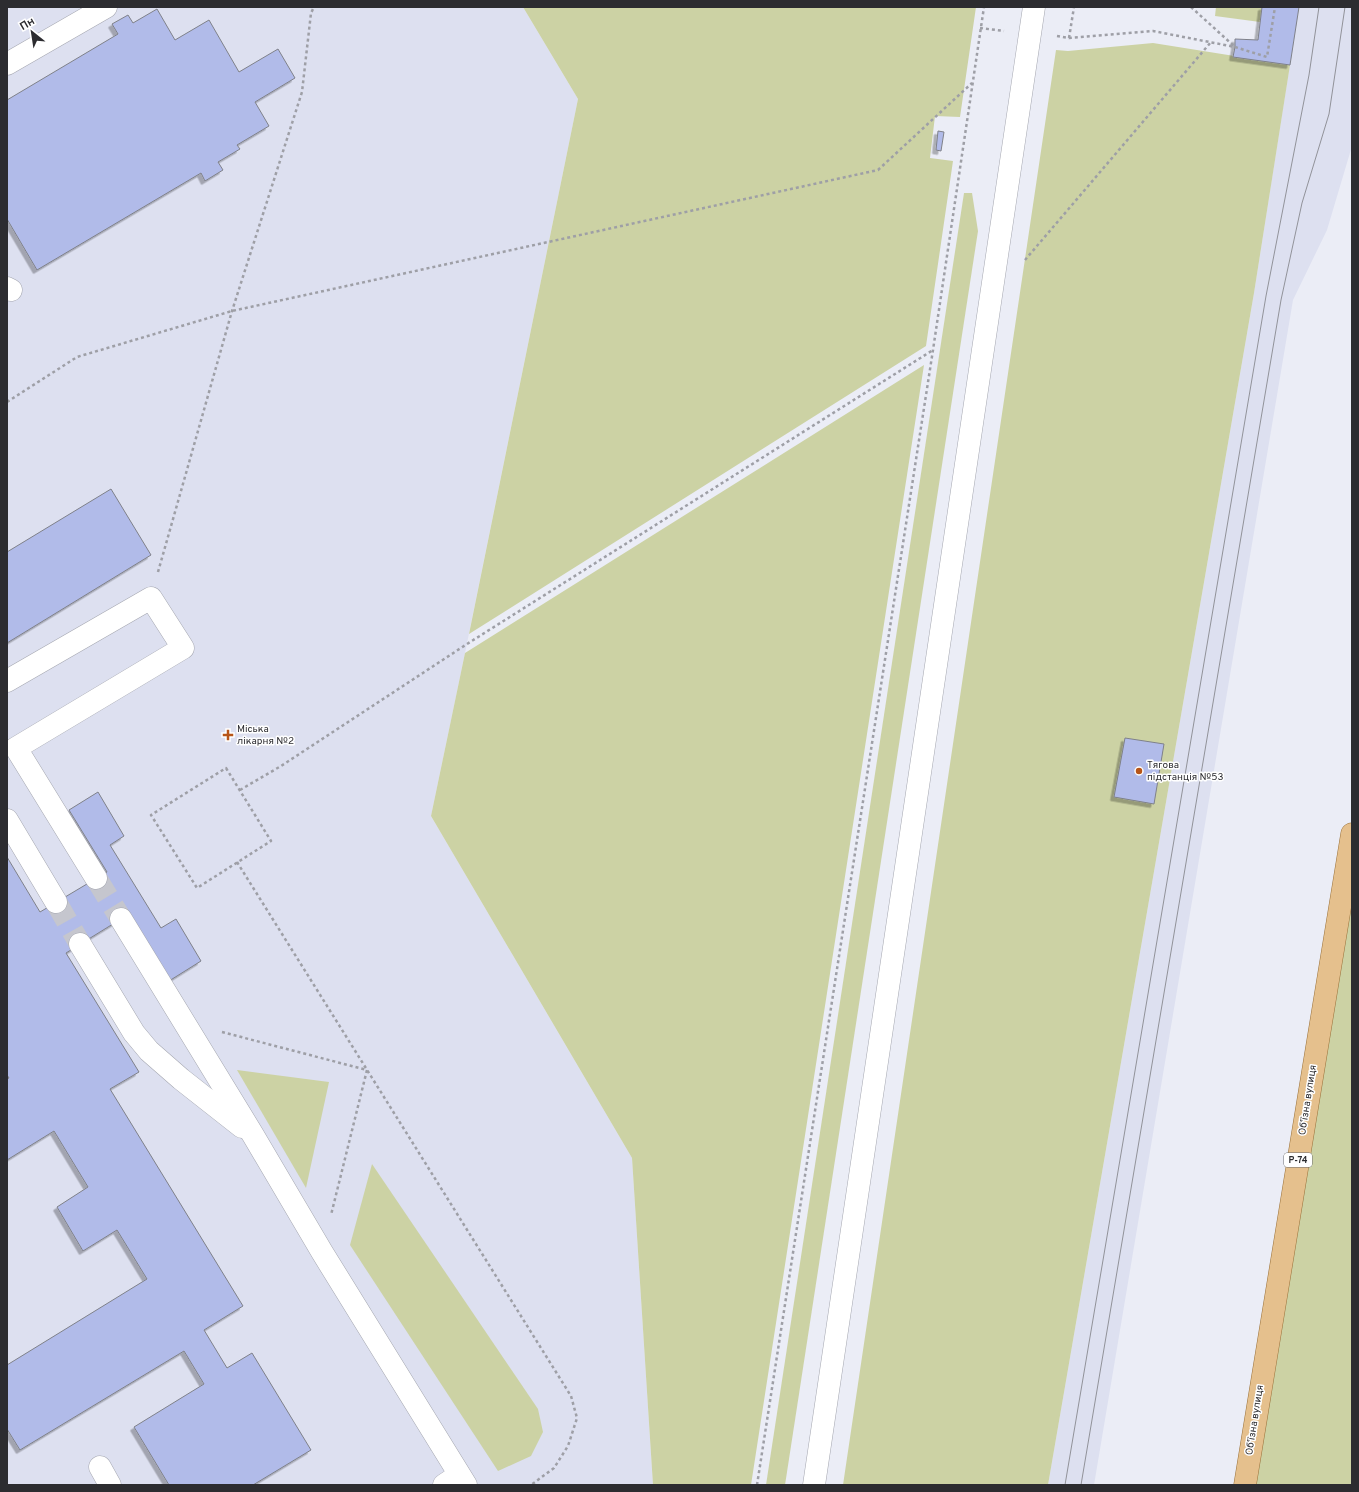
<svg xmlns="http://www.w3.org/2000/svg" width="1359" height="1492" font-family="Overpass,sans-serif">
<defs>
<filter id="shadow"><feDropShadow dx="-3.5" dy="3.5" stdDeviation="0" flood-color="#0004"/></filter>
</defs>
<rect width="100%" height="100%" fill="#ebedf6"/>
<g fill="#dde0f0">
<polygon points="7,7 523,7 578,99 465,653 431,816 632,1158 653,1485 7,1485"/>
<polygon points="1299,7 1352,7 1352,146 1327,230 1293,300 1094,1485 1048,1485 1254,293"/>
</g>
<g fill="#ccd2a4">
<polygon points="523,7 976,7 960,117 935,116 930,158 953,161 926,346 469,634 578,99"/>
<polygon points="1216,7 1262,7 1260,22 1215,16"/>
<polygon points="1153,43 1290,65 1254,293 1048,1485 843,1485 1056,50 1068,51"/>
<polygon points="964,193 972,193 978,231 785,1485 766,1485"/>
<polygon points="924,365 751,1485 653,1485 632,1158 431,816 465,653"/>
<polygon points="1352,834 1352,1485 1245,1485"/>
<polygon points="237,1070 329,1082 306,1188"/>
<polygon points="372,1164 538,1409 543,1432 531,1456 498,1471 350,1245"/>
</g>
<g fill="#b1bbe9" stroke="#7f8189" filter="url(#shadow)">
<polygon points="1262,7 1299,7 1290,65 1233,57 1235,47 1235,39 1258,40"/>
<polygon points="157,9 175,40 209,20 239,72 278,49 295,78 255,102 269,126 237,145 240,149 218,162 223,170 205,181 201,173 37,270 7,219 7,100 118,34 112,24 128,15 133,23"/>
<polygon points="938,131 944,132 941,151 936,150"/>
<polygon points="111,489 151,555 7,643 7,552"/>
<polygon points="1125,738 1164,744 1154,804 1114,797"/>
<polygon points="98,792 124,836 110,845 161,928 176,919 201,961 169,981 121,919 66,953 139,1072 110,1089 243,1306 204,1330 227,1368 252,1353 311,1450 253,1485 169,1485 134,1427 204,1384 184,1351 20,1450 7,1429 7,1365 147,1279 117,1230 83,1251 57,1207 88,1187 54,1131 7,1160 7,1079 9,1078 7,1075 7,857 40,912 107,872 69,810"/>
</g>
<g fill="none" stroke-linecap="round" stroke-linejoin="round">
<g stroke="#c5c6ce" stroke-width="22" stroke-dasharray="22 11" stroke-linecap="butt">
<polyline points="96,878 121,919"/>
<polyline points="56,902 80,944"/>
</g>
<defs>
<g id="minor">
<polyline points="7,64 106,7"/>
<polyline points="7,288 11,290"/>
<polyline points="7,681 151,598 183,648 16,748 96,878"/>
<polyline points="7,820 56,902"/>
<polyline points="121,919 253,1135 322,1252 466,1485"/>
<polyline points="80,944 134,1033 149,1051 181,1079 242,1127"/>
<polyline points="100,1467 110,1485"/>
<polyline points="444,1485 459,1475"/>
<polyline points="814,1485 1034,7"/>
</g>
<polyline id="major" points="1245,1485 1352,834"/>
</defs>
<use href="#minor" stroke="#a5a7b0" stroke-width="23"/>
<use href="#major" stroke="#99713b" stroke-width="23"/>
<g stroke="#9e9fa6" stroke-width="2.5" stroke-dasharray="3 3" stroke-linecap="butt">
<polyline points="1191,7 1235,47"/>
<polyline points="980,28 1004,31"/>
<polyline points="1057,36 1069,38 1153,31 1235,47 1267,57 1275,7"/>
<polyline points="1069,38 1074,7"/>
<polyline points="1025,260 1211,42"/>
<polyline points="7,402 77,357 232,311 878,170 972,83"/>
<polyline points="158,572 232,311 302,92 311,13 314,7"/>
<polygon points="226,768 271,841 197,888 151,815"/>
<polyline points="240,790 281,766 467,644 933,350"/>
<polyline points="237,862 571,1396 577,1418 568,1446 554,1468 531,1485"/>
<polyline points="222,1032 367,1070 331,1215"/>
<polyline points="757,1485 933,350 984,7"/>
</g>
<use href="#minor" stroke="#fff" stroke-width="22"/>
<use href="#major" stroke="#e5c08d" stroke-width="22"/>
<g stroke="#919299" stroke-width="1">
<polyline points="1065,1485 1266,296 1309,75 1319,7"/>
<polyline points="1081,1485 1281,300 1302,203 1329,114 1345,7"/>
</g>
</g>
<g fill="#b75518" stroke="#fff" stroke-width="1.5">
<path d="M226 729h4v4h4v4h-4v4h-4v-4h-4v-4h4z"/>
<circle cx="1139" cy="771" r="4"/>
</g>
<g text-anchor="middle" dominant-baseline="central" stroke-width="3" stroke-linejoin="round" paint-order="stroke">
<rect fill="#fff" stroke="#6b6b6e" stroke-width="1" x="1284" y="1153" width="28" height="14" rx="3"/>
<g font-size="9" font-weight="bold" fill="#2c2c30">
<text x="1298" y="1160">Р-74</text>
</g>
<g font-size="10" fill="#2c2c30" stroke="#fff" text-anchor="start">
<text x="237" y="729">Міська<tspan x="237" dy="12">лікарня №2</tspan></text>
<text x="1147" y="765">Тягова<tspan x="1147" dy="12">підстанція №53</tspan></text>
</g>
<g font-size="10" fill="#2c2c30" stroke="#fff">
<text transform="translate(1308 1100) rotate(-81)">Обʼїзна вулиця</text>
<text transform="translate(1255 1420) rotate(-81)">Обʼїзна вулиця</text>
</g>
</g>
<rect width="1359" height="1492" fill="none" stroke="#2c2c30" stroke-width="16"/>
<g transform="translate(32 32) rotate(330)" stroke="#ffffff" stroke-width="3" paint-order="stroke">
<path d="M0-3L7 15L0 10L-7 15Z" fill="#2c2c30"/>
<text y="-6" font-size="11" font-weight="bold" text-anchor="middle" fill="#2c2c30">Пн</text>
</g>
</svg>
